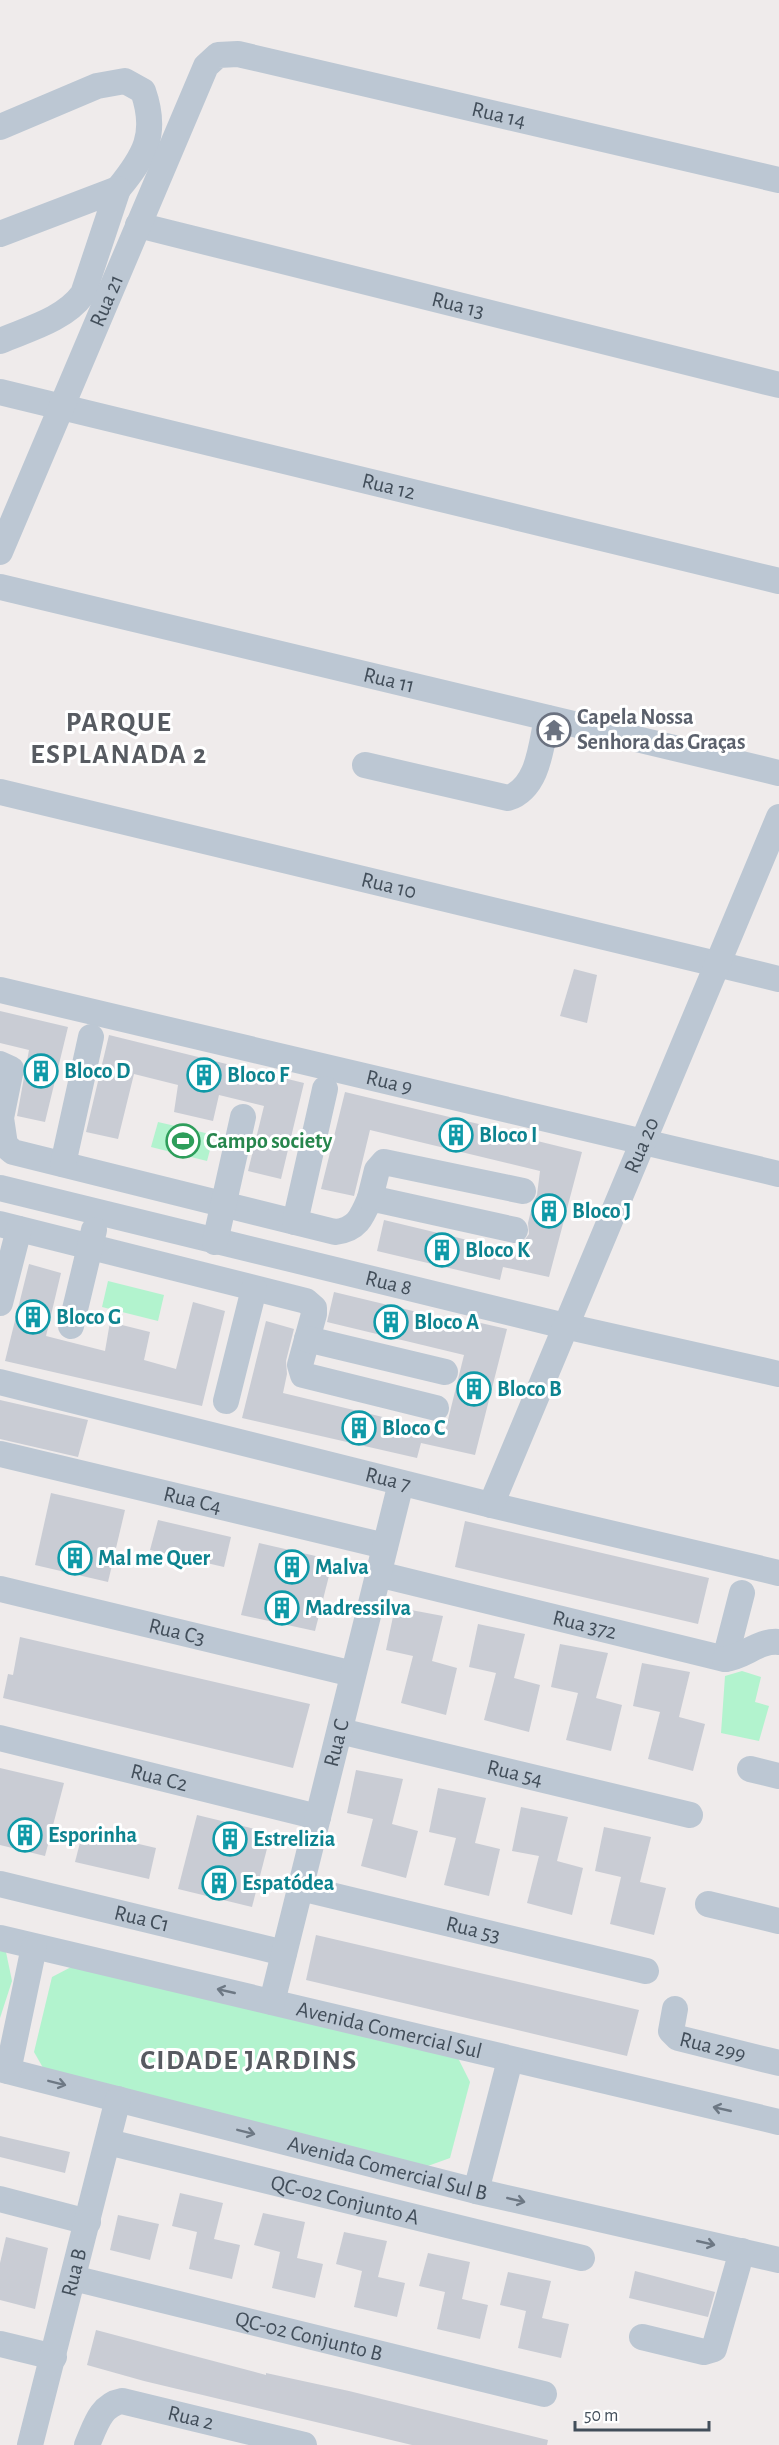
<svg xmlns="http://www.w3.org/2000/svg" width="779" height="2445" font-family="'Alegreya Sans',sans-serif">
<rect width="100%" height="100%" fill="#efebeb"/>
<g fill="#b2f3ce">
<polygon points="158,1122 214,1135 207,1161 151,1147"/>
<polygon points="108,1281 164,1295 158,1321 102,1307"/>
<polygon points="742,1671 761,1677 755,1702 769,1706 759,1741 721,1733 725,1676"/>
<polygon points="0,1950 6,1952 12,1981 0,2018"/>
<polygon points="75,1965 458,2058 470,2082 450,2158 425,2167 46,2073 34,2052 52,1977"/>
</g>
<g fill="#c9ccd4">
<polygon points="574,969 597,975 587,1023 560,1016"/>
<polygon points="0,1011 68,1027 45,1122 17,1116 29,1050 0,1043"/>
<polygon points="109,1035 304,1083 281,1179 248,1171 264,1106 219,1095 213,1121 174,1112 178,1085 134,1074 118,1139 86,1132"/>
<polygon points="345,1092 521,1134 521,1137 582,1152 549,1277 503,1267 500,1280 377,1251 384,1220 521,1253 523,1242 529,1234 528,1223 533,1202 537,1195 540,1171 370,1130 354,1196 321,1189"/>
<polygon points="29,1264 61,1273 46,1336 105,1351 110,1322 150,1332 144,1360 176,1369 193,1302 225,1311 202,1406 5,1361"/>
<polygon points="334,1292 471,1325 472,1321 507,1329 475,1455 421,1443 417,1458 242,1418 266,1321 294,1329 286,1361 287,1374 283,1393 445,1432 464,1355 327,1322"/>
<polygon points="0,1400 88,1420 78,1457 0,1439"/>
<polygon points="51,1493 125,1510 108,1582 35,1565"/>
<polygon points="158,1520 231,1537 224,1567 150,1550"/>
<polygon points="465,1521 709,1578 698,1624 455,1567"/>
<polygon points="259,1543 333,1560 315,1631 241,1615"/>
<polygon points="395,1607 443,1616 432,1661 457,1668 446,1715 401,1703 413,1656 386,1650"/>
<polygon points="478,1624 525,1634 514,1678 540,1685 529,1732 484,1720 496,1673 469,1667"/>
<polygon points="20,1637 310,1704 293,1768 3,1698 8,1674 13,1675"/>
<polygon points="560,1644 608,1653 596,1698 622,1705 611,1751 566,1740 578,1693 551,1687"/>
<polygon points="642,1663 690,1672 679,1717 705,1724 693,1771 648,1759 660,1712 633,1706"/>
<polygon points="0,1768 64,1783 45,1856 0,1845"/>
<polygon points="356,1770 403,1779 392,1824 418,1831 406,1878 361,1866 373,1819 347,1813"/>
<polygon points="438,1788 486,1798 475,1843 500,1849 489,1896 444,1885 456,1838 429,1832"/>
<polygon points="521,1807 568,1817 557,1861 583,1868 572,1915 527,1903 539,1856 512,1851"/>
<polygon points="197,1815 271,1833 252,1907 178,1889"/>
<polygon points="604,1827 651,1837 640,1882 666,1888 654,1935 610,1924 621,1877 595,1871"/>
<polygon points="83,1831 156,1848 149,1879 75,1862"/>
<polygon points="316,1935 639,2010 627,2056 306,1980"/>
<polygon points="0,2136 70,2152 65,2173 0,2157"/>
<polygon points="180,2193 223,2203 214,2239 240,2245 232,2279 189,2269 197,2232 172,2226"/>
<polygon points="263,2213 305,2222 297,2258 323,2264 315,2298 272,2288 280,2252 254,2245"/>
<polygon points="118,2215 159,2224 150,2260 110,2250"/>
<polygon points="344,2232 387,2241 378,2277 405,2283 397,2317 354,2307 362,2271 336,2264"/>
<polygon points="6,2237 48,2248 35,2309 0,2300 0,2263"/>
<polygon points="428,2253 470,2262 462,2299 488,2305 480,2339 437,2329 445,2292 419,2286"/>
<polygon points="635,2271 715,2292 708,2317 629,2298"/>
<polygon points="508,2272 551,2281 542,2318 569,2324 561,2358 518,2348 526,2311 500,2305"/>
<polygon points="96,2330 266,2375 266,2373 349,2391 548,2440 547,2445 412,2445 144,2381 87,2365"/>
</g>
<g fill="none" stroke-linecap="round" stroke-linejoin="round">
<g stroke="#bcc7d3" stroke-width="26">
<path d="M 0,127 L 97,86 L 125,81 L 143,91 C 158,134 145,156 118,189"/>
<path id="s1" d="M 138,225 L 779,385"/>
<path d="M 0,234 L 118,189 L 83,294 C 64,320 28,329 0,341"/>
<path id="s2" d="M 0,392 L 779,581"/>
<path id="s3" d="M 0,552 L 206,66 L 218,55 L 238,54 L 779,180"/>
<path id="s4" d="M 0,587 L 779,773"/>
<path d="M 365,765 L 508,798 C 539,788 541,745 547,718"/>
<path id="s5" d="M 0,792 L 779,979"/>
<path id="s6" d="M 0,990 L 779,1174"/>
<path d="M 0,1064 L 11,1069 L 1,1118 L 5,1145 L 13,1152 L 335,1232 C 357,1230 362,1217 370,1198 L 515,1230"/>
<polyline points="63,1164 91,1037"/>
<path id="s7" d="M 0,1188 L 565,1326 L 779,1374"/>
<polyline points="370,1198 377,1170 384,1162 523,1191"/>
<polyline points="295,1222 325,1089"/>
<polyline points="0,1224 306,1301 314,1308 314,1314 300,1365 303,1375 436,1408"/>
<polyline points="215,1242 243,1117"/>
<polyline points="0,1303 19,1229"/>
<polyline points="71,1326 94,1230"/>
<polyline points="307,1339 445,1372"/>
<path id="s8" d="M 0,1382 L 491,1505 L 779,1573"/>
<polyline points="226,1401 254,1289"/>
<path id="s9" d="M 0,1454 L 385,1546"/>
<path id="s10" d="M 491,1505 L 779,817"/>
<path id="s11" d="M 378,1574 L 725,1659 L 742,1593"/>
<path id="s12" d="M 0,1589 L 353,1674"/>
<path d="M 725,1659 C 745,1657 758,1640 779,1642"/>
<path id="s13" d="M 340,1731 L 690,1815"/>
<path id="s14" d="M 0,1738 L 318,1817"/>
<polyline points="750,1769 779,1776"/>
<path id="s15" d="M 0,1884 L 284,1953"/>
<path id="s16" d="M 301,1888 L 646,1971"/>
<polyline points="708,1904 779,1921"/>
<path id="s17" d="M 0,1938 L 779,2122"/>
<path id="s18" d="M 272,2002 L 401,1483"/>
<path id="s19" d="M 675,2009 L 671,2031 L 678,2038 L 779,2063"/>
<path id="s20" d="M 0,2069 L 476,2191 L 779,2260"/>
<polyline points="8,2071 34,1947"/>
<path id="s21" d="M 108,2142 L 582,2258"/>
<polyline points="476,2191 510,2060"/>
<polyline points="0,2199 88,2222"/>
<path id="s22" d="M 73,2278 L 544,2394"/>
<polyline points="642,2337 704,2352 714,2349 742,2251"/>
<polyline points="0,2344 54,2357"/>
<path id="s23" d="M 30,2445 L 118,2099"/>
<path id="s24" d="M 87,2445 C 95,2427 100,2405 122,2401 L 304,2445"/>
</g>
</g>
<defs><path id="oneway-shaft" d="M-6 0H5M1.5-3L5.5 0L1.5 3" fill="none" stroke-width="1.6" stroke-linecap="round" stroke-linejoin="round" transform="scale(1.5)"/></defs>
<g stroke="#6d7884">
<use href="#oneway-shaft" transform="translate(226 1991) rotate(-167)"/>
<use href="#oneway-shaft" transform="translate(57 2083) rotate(14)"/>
<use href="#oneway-shaft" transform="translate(722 2109) rotate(-167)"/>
<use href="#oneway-shaft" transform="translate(246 2132) rotate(14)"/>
<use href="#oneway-shaft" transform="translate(516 2200) rotate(13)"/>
<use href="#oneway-shaft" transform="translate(706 2243) rotate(13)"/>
</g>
<defs>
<symbol id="temple-ring" viewBox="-11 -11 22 22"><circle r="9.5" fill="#fff" stroke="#6b7280" stroke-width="1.5"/><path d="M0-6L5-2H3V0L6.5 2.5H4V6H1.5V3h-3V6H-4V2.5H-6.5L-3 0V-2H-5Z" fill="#6b7280"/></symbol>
<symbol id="building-ring" viewBox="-11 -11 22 22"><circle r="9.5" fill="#fff" stroke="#0f9aa8" stroke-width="1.5"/><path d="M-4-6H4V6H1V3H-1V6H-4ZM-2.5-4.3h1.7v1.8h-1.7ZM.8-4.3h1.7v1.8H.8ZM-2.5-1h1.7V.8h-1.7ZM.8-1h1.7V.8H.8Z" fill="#0f9aa8"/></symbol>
<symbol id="stadium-ring" viewBox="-11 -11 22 22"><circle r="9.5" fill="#fff" stroke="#2e9e5b" stroke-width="1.5"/><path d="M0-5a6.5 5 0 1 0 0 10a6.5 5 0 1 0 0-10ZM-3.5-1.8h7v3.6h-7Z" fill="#2e9e5b"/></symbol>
</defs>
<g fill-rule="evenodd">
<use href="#temple-ring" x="535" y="711" width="38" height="38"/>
<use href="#building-ring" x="22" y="1052" width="38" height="38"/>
<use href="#building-ring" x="185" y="1056" width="38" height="38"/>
<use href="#building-ring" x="437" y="1116" width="38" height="38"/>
<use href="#stadium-ring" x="164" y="1122" width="38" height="38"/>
<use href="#building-ring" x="530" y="1192" width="38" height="38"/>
<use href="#building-ring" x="423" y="1231" width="38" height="38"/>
<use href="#building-ring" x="14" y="1298" width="38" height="38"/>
<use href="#building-ring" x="372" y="1303" width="38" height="38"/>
<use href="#building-ring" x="455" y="1370" width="38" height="38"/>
<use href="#building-ring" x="340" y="1409" width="38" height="38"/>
<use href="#building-ring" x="56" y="1539" width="38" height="38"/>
<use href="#building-ring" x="273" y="1548" width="38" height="38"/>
<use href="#building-ring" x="263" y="1589" width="38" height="38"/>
<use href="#building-ring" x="6" y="1816" width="38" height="38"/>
<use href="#building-ring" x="211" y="1820" width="38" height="38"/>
<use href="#building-ring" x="200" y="1864" width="38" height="38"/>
</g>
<g text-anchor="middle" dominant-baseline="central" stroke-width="6" stroke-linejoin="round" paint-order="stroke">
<g font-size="22" fill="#424e5a" stroke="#fff">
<text stroke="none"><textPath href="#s3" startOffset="832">Rua 14</textPath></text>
<text stroke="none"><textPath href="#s3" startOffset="273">Rua 21</textPath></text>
<text stroke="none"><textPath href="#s1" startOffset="330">Rua 13</textPath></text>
<text stroke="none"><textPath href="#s2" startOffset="400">Rua 12</textPath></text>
<text stroke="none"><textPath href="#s4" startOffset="400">Rua 11</textPath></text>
<text stroke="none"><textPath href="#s5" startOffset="400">Rua 10</textPath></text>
<text stroke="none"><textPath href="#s6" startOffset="400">Rua 9</textPath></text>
<text stroke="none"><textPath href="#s10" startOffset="390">Rua 20</textPath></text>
<text stroke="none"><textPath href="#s7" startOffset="400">Rua 8</textPath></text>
<text stroke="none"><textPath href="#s8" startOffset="400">Rua 7</textPath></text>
<text stroke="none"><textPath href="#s9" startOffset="198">Rua C4</textPath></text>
<text stroke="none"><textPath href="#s11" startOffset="213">Rua 372</textPath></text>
<text stroke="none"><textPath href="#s12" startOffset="182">Rua C3</textPath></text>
<text stroke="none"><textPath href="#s18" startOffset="267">Rua C</textPath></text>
<text stroke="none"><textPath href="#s13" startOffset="180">Rua 54</textPath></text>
<text stroke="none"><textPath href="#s14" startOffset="164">Rua C2</textPath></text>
<text stroke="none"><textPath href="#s15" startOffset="146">Rua C1</textPath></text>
<text stroke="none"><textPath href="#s16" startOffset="177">Rua 53</textPath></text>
<text stroke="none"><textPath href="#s17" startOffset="400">Avenida Comercial Sul</textPath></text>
<text stroke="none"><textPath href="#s19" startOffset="68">Rua 299</textPath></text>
<text stroke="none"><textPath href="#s20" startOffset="400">Avenida Comercial Sul B</textPath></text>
<text stroke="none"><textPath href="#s21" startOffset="244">QC-02 Conjunto A</textPath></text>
<text stroke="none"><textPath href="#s23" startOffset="178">Rua B</textPath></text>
<text stroke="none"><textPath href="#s22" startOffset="243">QC-02 Conjunto B</textPath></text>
<text stroke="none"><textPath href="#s24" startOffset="130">Rua 2</textPath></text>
</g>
<g font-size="22" font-weight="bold" fill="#5b616d" stroke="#fff" text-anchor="start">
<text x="577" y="717">Capela Nossa<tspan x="577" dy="25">Senhora das Graças</tspan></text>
</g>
<g font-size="22" font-weight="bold" fill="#0d838f" stroke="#fff" text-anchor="start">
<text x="64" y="1071">Bloco D</text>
<text x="227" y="1075">Bloco F</text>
<text x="479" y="1135">Bloco I</text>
<text x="572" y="1211">Bloco J</text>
<text x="465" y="1250">Bloco K</text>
<text x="56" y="1317">Bloco G</text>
<text x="414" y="1322">Bloco A</text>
<text x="497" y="1389">Bloco B</text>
<text x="382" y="1428">Bloco C</text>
<text x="98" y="1558">Mal me Quer</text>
<text x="315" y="1567">Malva</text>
<text x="305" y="1608">Madressilva</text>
<text x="48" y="1835">Esporinha</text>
<text x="253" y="1839">Estrelizia</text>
<text x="242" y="1883">Espatódea</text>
</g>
<g font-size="22" font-weight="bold" fill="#27864d" stroke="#fff" text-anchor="start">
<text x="206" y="1141">Campo society</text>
</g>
<g font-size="28" font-weight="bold" letter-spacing="1.5" fill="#575b61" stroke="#fff">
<text x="119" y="723">PARQUE<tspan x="119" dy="32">ESPLANADA 2</tspan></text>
<text x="249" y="2061">CIDADE JARDINS</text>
</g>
</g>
<path d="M575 2421v9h134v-9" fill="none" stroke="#424e5a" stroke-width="3"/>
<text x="584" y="2421" font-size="18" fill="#424e5a" stroke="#ffffff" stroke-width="4.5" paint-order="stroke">50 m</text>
</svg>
